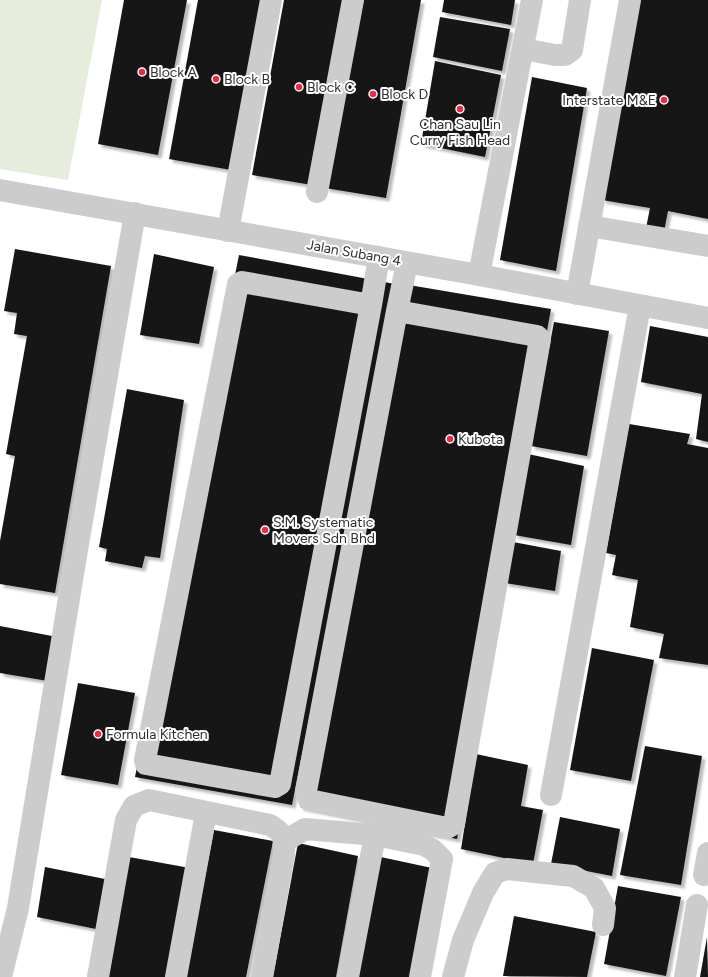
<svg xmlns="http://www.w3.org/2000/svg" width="708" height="977" font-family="Figtree,sans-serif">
<defs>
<filter id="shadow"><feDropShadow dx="3.5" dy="3.5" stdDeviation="1" flood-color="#0004"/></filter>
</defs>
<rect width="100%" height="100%" fill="#fff"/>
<polygon fill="#e6eddc" points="0,0 102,0 68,180 0,169"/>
<g fill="#161616" filter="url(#shadow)">
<polygon points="124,0 187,0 158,155 98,144"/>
<polygon points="198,0 262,0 231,170 169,159"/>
<polygon points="284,0 345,0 312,185 252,175"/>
<polygon points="358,0 421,0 386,198 325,188"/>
<polygon points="444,0 515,0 511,25 442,12"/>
<polygon points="639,0 708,0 708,219 668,211 664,232 646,228 650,208 602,200"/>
<polygon points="440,17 510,29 502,71 433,57"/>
<polygon points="435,61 501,75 485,157 421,144"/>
<polygon points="532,77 587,88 556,271 500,260"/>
<polygon points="15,249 111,266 55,593 0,584 0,541 15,456 6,454 27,336 14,334 17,313 4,311"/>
<polygon points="154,254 214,267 199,344 140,335"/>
<polygon points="239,255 395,284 292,805 135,777"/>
<polygon points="403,284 551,309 481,692 457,839 300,807"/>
<polygon points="554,322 609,331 587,456 531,446"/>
<polygon points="650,326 708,337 708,442 696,439 702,394 641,382"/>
<polygon points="127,389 184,400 160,558 145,556 142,568 105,561 107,549 99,547"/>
<polygon points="629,424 690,434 687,444 708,448 708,665 659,658 664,634 630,627 638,580 612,575 616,555 606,553"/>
<polygon points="528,454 584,466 571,545 514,535"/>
<polygon points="513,542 561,551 555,591 505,583"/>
<polygon points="0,626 57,637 48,681 0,673"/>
<polygon points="592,648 654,660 631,781 570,770"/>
<polygon points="78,683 135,693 118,785 61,775"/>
<polygon points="645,746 702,756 681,885 620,875"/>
<polygon points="476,754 528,765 521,806 543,810 533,864 461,849"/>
<polygon points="560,817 620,829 612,876 551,864"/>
<polygon points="214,830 273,841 246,977 186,977"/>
<polygon points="298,843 358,856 336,977 273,977"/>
<polygon points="376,856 432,868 412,977 353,977"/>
<polygon points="129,857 190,868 169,977 106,977"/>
<polygon points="45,867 105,879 96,929 37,917"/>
<polygon points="618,886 681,897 666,976 604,964"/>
<polygon points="514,916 596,932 587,977 503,976"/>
<polygon points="707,937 708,977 700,977"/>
</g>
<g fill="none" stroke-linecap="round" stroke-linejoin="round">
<g stroke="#ccc" stroke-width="22">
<polyline points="523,49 555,55 565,55 572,50 580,0"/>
<polyline points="0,190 479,275 708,318"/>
<polyline points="317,192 353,0"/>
<polyline points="589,226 708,246"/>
<polyline points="228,231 271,0"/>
<polyline points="479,275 532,0"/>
<polyline points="577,294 630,0"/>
<polyline points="371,305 242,282 238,284 145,760 146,764 275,787 280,784 371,305 379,257"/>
<polyline points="397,311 537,336 540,339 454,824 447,828 309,800 306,791 397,311 407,263"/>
<polyline points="551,795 640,306"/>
<polyline points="285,841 305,829 375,835 424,845 433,850 442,859 420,977"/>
<polyline points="704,875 708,853"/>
<polyline points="1,977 18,908 23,877 77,550 135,213"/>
<path d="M 98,977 L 126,820 L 134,806 L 149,800 L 270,825 C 284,833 285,838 284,854 L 262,977"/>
<polyline points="176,977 206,813"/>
<polyline points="348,977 375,835"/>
<polyline points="453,977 463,940 483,893 495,873 507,869 573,876 594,888 605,908 603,925"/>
<polyline points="685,977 697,905"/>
</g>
</g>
<g fill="#ef2941" stroke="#fff" stroke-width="1.5">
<circle cx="142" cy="72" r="4"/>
<circle cx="216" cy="79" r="4"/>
<circle cx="299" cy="87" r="4"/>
<circle cx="373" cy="94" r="4"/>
<circle cx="664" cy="100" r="4"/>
<circle cx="460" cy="109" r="4"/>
<circle cx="450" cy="439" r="4"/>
<circle cx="265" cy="530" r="4"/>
<circle cx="98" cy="734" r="4"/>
</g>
<g text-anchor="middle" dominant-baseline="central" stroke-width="4" stroke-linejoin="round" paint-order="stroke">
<g font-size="14" fill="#2f2f2f" stroke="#fff" text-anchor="start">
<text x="150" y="72">Block A</text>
<text x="224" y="79">Block B</text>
<text x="307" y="87">Block C</text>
<text x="381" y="94">Block D</text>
<text x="656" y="100" text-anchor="end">Interstate M&amp;E</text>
<text x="460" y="124" text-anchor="middle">Chan Sau Lin<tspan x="460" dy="16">Curry Fish Head</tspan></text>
<text x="458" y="439">Kubota</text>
<text x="273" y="522">S.M. Systematic<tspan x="273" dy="16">Movers Sdn Bhd</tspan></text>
<text x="106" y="734">Formula Kitchen</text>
</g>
<g font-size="14" fill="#2f2f2f" stroke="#fff">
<text transform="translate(354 253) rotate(10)">Jalan Subang 4</text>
</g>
</g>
</svg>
